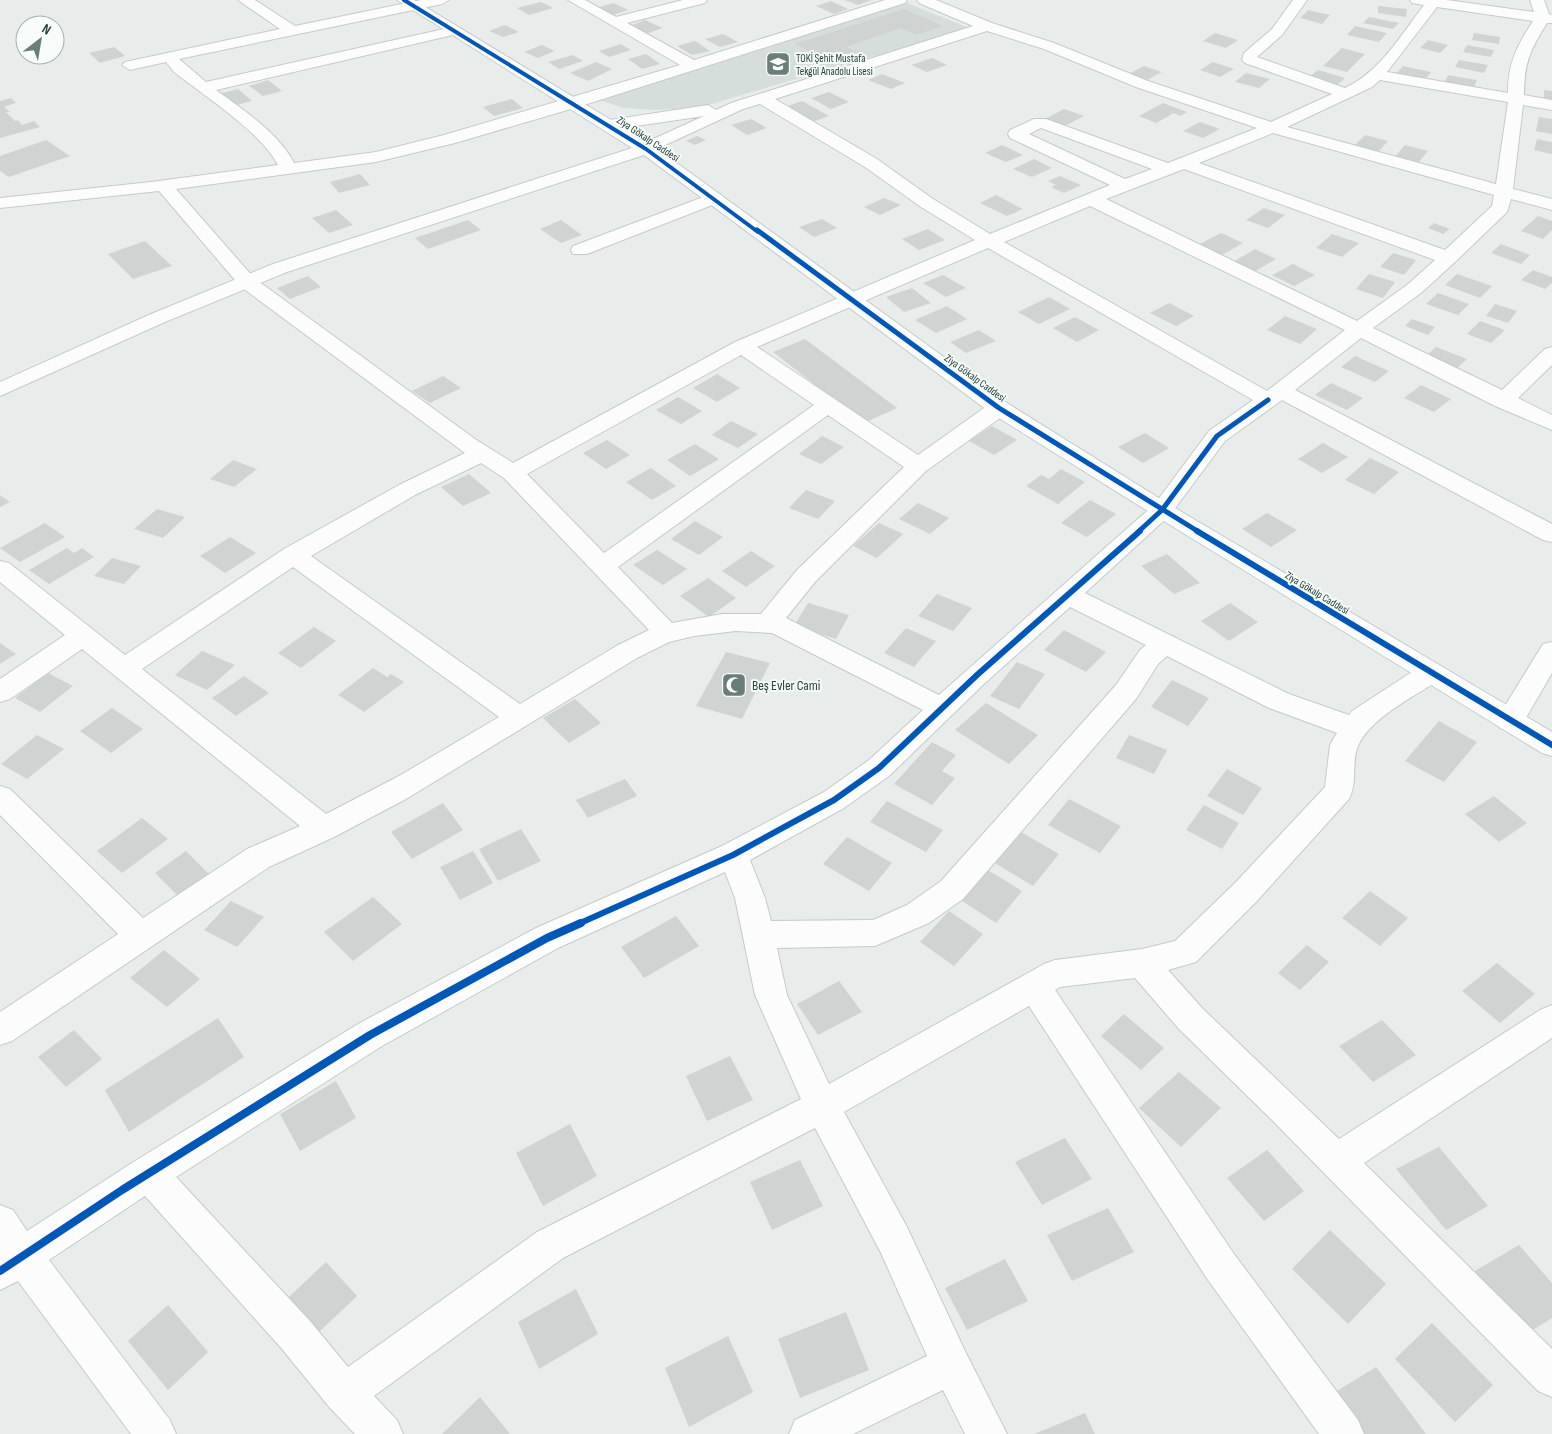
<svg xmlns="http://www.w3.org/2000/svg" width="1552" height="1434" font-family="'Sofia Sans Condensed',sans-serif">
<rect width="100%" height="100%" fill="#e8edeb"/>
<polygon fill="#d6dedb" points="905,2 969,28 698,108 652,110 624,108 596,99"/>
<g fill="#cfd4d2">
<polygon points="845,0 872,0 858,5"/>
<polygon points="831,1 848,9 834,14 816,6"/>
<polygon points="541,2 553,8 529,15 517,8"/>
<polygon points="614,3 628,10 613,15 599,7"/>
<polygon points="1378,6 1407,9 1406,17 1378,13"/>
<polygon points="904,9 943,26 917,35 901,28 846,47 858,52 830,62 795,44"/>
<polygon points="1308,10 1330,15 1322,24 1300,18"/>
<polygon points="1369,17 1399,23 1393,29 1363,23"/>
<polygon points="645,20 663,28 648,33 630,26"/>
<polygon points="505,25 519,32 503,37 489,31"/>
<polygon points="1355,26 1387,33 1379,42 1347,35"/>
<polygon points="1215,33 1238,40 1226,48 1203,41"/>
<polygon points="1474,33 1500,37 1499,44 1472,40"/>
<polygon points="723,34 738,42 720,47 705,39"/>
<polygon points="1428,40 1448,45 1440,53 1420,48"/>
<polygon points="695,41 710,51 692,55 677,46"/>
<polygon points="621,44 631,50 609,57 599,51"/>
<polygon points="542,45 555,51 538,58 524,52"/>
<polygon points="1467,45 1494,50 1491,57 1463,52"/>
<polygon points="114,47 125,56 100,63 89,53"/>
<polygon points="1342,48 1365,54 1347,72 1323,66"/>
<polygon points="646,54 660,64 642,69 628,59"/>
<polygon points="573,55 583,61 559,69 548,62"/>
<polygon points="932,58 947,65 927,72 911,65"/>
<polygon points="1459,60 1488,65 1484,73 1455,67"/>
<polygon points="596,62 612,69 588,81 570,73"/>
<polygon points="1213,62 1234,69 1220,77 1200,70"/>
<polygon points="1144,66 1162,72 1145,81 1127,75"/>
<polygon points="1403,66 1431,72 1425,80 1396,74"/>
<polygon points="1318,70 1345,78 1336,86 1308,78"/>
<polygon points="1246,73 1270,79 1259,88 1235,82"/>
<polygon points="882,74 905,83 891,89 868,80"/>
<polygon points="1448,75 1477,80 1473,89 1444,83"/>
<polygon points="268,80 282,91 263,96 249,86"/>
<polygon points="238,89 252,101 233,106 219,94"/>
<polygon points="1544,90 1552,91 1552,101 1544,100"/>
<polygon points="829,92 849,102 831,109 811,98"/>
<polygon points="11,98 16,103 4,107 10,112 6,112 15,121 18,120 22,125 34,121 40,127 0,138 0,101"/>
<polygon points="512,99 523,108 494,116 483,107"/>
<polygon points="802,101 829,116 809,123 782,108"/>
<polygon points="1163,103 1187,112 1180,116 1174,113 1156,123 1139,116"/>
<polygon points="1064,109 1084,116 1065,126 1045,119"/>
<polygon points="1539,117 1552,119 1552,134 1536,131"/>
<polygon points="751,119 767,128 747,135 731,125"/>
<polygon points="1200,122 1220,129 1203,138 1183,131"/>
<polygon points="1365,135 1388,141 1378,152 1354,146"/>
<polygon points="697,136 706,140 695,145 686,141"/>
<polygon points="1537,139 1552,142 1552,154 1534,150"/>
<polygon points="46,140 70,156 9,177 0,171 0,156"/>
<polygon points="1002,145 1023,155 1006,162 985,153"/>
<polygon points="1405,145 1428,151 1417,164 1394,158"/>
<polygon points="1034,159 1052,168 1032,177 1013,169"/>
<polygon points="360,174 370,185 339,193 330,182"/>
<polygon points="1060,176 1081,185 1064,193 1051,187 1056,185 1048,181"/>
<polygon points="996,195 1023,209 1007,216 980,203"/>
<polygon points="884,198 901,205 880,215 864,207"/>
<polygon points="1264,208 1285,215 1268,228 1246,220"/>
<polygon points="336,210 353,225 329,233 312,218"/>
<polygon points="1538,216 1552,221 1552,230 1543,239 1521,231"/>
<polygon points="822,219 837,228 814,237 799,227"/>
<polygon points="468,220 481,230 428,249 415,238"/>
<polygon points="561,220 582,235 561,243 540,229"/>
<polygon points="1434,223 1450,229 1443,234 1428,228"/>
<polygon points="928,229 945,240 919,250 902,239"/>
<polygon points="1221,233 1243,243 1220,256 1198,245"/>
<polygon points="1332,234 1359,243 1342,257 1316,248"/>
<polygon points="145,241 172,266 133,279 108,254"/>
<polygon points="1501,244 1530,255 1521,264 1491,253"/>
<polygon points="1255,249 1276,259 1254,272 1233,262"/>
<polygon points="1393,253 1416,260 1404,275 1380,267"/>
<polygon points="1293,264 1315,275 1294,286 1272,275"/>
<polygon points="1533,270 1552,277 1552,283 1545,289 1521,280"/>
<polygon points="1369,274 1395,282 1383,298 1356,289"/>
<polygon points="1457,274 1492,286 1480,298 1445,285"/>
<polygon points="943,275 966,288 946,297 923,283"/>
<polygon points="308,276 321,287 290,299 277,288"/>
<polygon points="912,288 931,303 904,312 886,297"/>
<polygon points="1438,293 1469,304 1458,315 1426,304"/>
<polygon points="1049,297 1070,309 1039,324 1018,312"/>
<polygon points="1169,303 1194,316 1176,326 1150,313"/>
<polygon points="1495,304 1517,311 1508,323 1486,316"/>
<polygon points="947,306 967,319 936,333 915,320"/>
<polygon points="1285,316 1317,329 1300,344 1267,330"/>
<polygon points="1075,317 1099,330 1077,342 1053,328"/>
<polygon points="1412,319 1435,327 1428,335 1405,326"/>
<polygon points="1480,321 1505,330 1491,343 1467,334"/>
<polygon points="979,330 996,341 966,353 950,342"/>
<polygon points="805,339 897,408 864,423 773,352"/>
<polygon points="1436,347 1467,359 1455,370 1424,358"/>
<polygon points="1355,356 1389,371 1375,382 1341,367"/>
<polygon points="717,374 740,388 717,402 693,388"/>
<polygon points="443,376 461,388 430,403 412,391"/>
<polygon points="1331,383 1363,398 1347,410 1315,395"/>
<polygon points="1421,385 1451,399 1434,412 1404,398"/>
<polygon points="678,397 702,411 681,424 656,410"/>
<polygon points="731,421 758,434 738,448 712,435"/>
<polygon points="992,426 1017,440 994,455 969,441"/>
<polygon points="1145,433 1169,448 1143,463 1118,447"/>
<polygon points="822,436 844,447 821,464 799,454"/>
<polygon points="607,440 630,455 606,469 583,453"/>
<polygon points="1323,443 1348,457 1322,473 1298,459"/>
<polygon points="695,444 719,459 690,476 667,460"/>
<polygon points="1370,458 1399,472 1374,494 1345,480"/>
<polygon points="233,460 257,469 234,487 210,479"/>
<polygon points="651,468 676,486 652,500 626,482"/>
<polygon points="1061,469 1085,482 1058,504 1026,486 1041,475 1049,479"/>
<polygon points="469,474 491,493 463,506 441,487"/>
<polygon points="806,490 835,501 818,519 789,508"/>
<polygon points="0,495 10,502 0,507"/>
<polygon points="1090,500 1116,514 1087,537 1061,523"/>
<polygon points="918,503 949,518 930,534 899,519"/>
<polygon points="157,509 185,517 163,538 134,529"/>
<polygon points="1267,513 1297,530 1271,547 1242,529"/>
<polygon points="695,521 723,537 699,555 671,539"/>
<polygon points="45,523 65,537 20,562 0,548"/>
<polygon points="879,523 903,534 877,558 853,546"/>
<polygon points="230,537 256,553 225,573 200,556"/>
<polygon points="67,548 74,553 82,548 94,557 49,584 29,570"/>
<polygon points="657,550 687,569 663,585 633,565"/>
<polygon points="751,551 775,566 746,587 722,571"/>
<polygon points="1167,554 1200,583 1174,594 1141,566"/>
<polygon points="112,558 141,566 124,584 94,576"/>
<polygon points="708,578 736,598 709,617 680,596"/>
<polygon points="937,594 972,608 953,631 918,616"/>
<polygon points="808,603 849,615 836,639 794,626"/>
<polygon points="1230,603 1258,622 1229,641 1201,621"/>
<polygon points="314,627 336,641 301,668 278,653"/>
<polygon points="906,628 936,641 914,667 884,653"/>
<polygon points="1064,630 1106,652 1086,672 1044,650"/>
<polygon points="0,643 16,654 0,664"/>
<polygon points="202,651 235,665 207,690 175,675"/>
<polygon points="726,652 770,663 742,719 696,706"/>
<polygon points="1017,662 1045,674 1019,709 990,696"/>
<polygon points="373,668 387,677 391,674 404,682 364,712 338,695"/>
<polygon points="48,673 73,686 40,712 15,698"/>
<polygon points="244,676 269,693 236,716 212,698"/>
<polygon points="1172,680 1209,698 1188,726 1151,707"/>
<polygon points="575,699 601,723 569,743 543,718"/>
<polygon points="986,703 1038,735 1009,764 955,730"/>
<polygon points="112,708 143,729 111,753 80,731"/>
<polygon points="1439,721 1477,742 1444,782 1405,761"/>
<polygon points="37,735 64,749 27,779 1,764"/>
<polygon points="1129,735 1167,750 1154,774 1116,758"/>
<polygon points="932,742 956,755 942,771 955,778 932,805 894,784"/>
<polygon points="1227,769 1262,788 1243,815 1207,796"/>
<polygon points="625,779 637,796 588,818 576,800"/>
<polygon points="1494,796 1527,823 1499,842 1465,814"/>
<polygon points="1069,799 1121,826 1100,853 1048,825"/>
<polygon points="887,801 943,830 926,852 870,822"/>
<polygon points="443,803 463,830 412,859 391,832"/>
<polygon points="1204,805 1239,823 1222,849 1186,830"/>
<polygon points="142,818 168,839 122,873 97,851"/>
<polygon points="521,829 541,861 498,881 479,849"/>
<polygon points="1019,831 1059,854 1033,886 993,862"/>
<polygon points="847,837 892,863 869,891 823,864"/>
<polygon points="186,851 209,874 178,896 155,873"/>
<polygon points="473,851 493,883 460,900 440,867"/>
<polygon points="988,870 1022,891 996,923 962,901"/>
<polygon points="1370,891 1408,918 1380,946 1342,918"/>
<polygon points="373,897 402,924 353,961 324,932"/>
<polygon points="231,901 264,917 237,947 204,930"/>
<polygon points="949,911 983,934 954,966 920,942"/>
<polygon points="676,916 699,946 644,978 621,947"/>
<polygon points="1307,945 1329,962 1300,990 1278,973"/>
<polygon points="164,950 200,979 167,1007 130,978"/>
<polygon points="1497,963 1535,994 1500,1023 1462,991"/>
<polygon points="839,981 862,1012 818,1035 797,1004"/>
<polygon points="1124,1014 1164,1048 1141,1070 1101,1036"/>
<polygon points="218,1018 244,1057 129,1132 105,1090"/>
<polygon points="1382,1020 1416,1055 1373,1082 1339,1046"/>
<polygon points="74,1030 102,1059 66,1087 38,1057"/>
<polygon points="730,1056 753,1100 707,1121 686,1076"/>
<polygon points="1179,1072 1221,1108 1181,1147 1139,1108"/>
<polygon points="336,1081 356,1118 300,1151 280,1114"/>
<polygon points="570,1124 597,1176 543,1206 516,1153"/>
<polygon points="1065,1138 1092,1179 1042,1205 1015,1162"/>
<polygon points="1439,1147 1488,1206 1446,1230 1396,1169"/>
<polygon points="1267,1150 1304,1191 1264,1221 1227,1178"/>
<polygon points="800,1160 823,1206 772,1230 750,1182"/>
<polygon points="1108,1208 1134,1252 1072,1281 1047,1235"/>
<polygon points="1330,1230 1386,1284 1348,1324 1292,1269"/>
<polygon points="1519,1245 1552,1283 1552,1318 1525,1335 1473,1272"/>
<polygon points="1005,1259 1028,1301 967,1330 945,1288"/>
<polygon points="326,1262 357,1296 318,1333 288,1298"/>
<polygon points="576,1289 598,1334 539,1369 518,1322"/>
<polygon points="168,1305 208,1352 168,1390 128,1341"/>
<polygon points="846,1312 869,1370 800,1398 778,1339"/>
<polygon points="1432,1323 1493,1385 1455,1422 1395,1359"/>
<polygon points="728,1336 753,1392 689,1427 665,1368"/>
<polygon points="1376,1367 1426,1434 1360,1434 1332,1394"/>
<polygon points="480,1397 510,1434 442,1434"/>
<polygon points="1085,1413 1095,1434 1034,1434"/>
</g>
<g fill="none" stroke-linecap="round" stroke-linejoin="round">
<defs>
<g id="street">
<path d="M 238,0 L 255,0 L 295,26 L 421,0 L 449,0 L 442,4 L 179,59 L 206,82 L 453,27 L 460,31 L 453,35 L 216,90 C 243,110 278,132 294,163 L 376,152 L 444,135 L 680,65 L 568,0 L 585,0 L 616,17 L 683,0 L 707,0 L 705,3 L 627,23 L 694,60 L 885,0 L 907,0 L 905,3 L 581,106 L 455,143 L 376,162 L 176,189 L 254,278 L 475,439 L 513,463 L 735,342 L 975,240 L 921,207 L 865,167 L 760,104 L 743,109 L 646,154 L 640,153 L 638,149 L 640,145 L 704,116 L 609,130 L 603,129 L 601,125 L 603,121 L 708,105 L 716,110 L 731,103 L 973,26 L 919,3 L 917,0 L 936,0 L 992,23 L 1054,43 L 1148,81 L 1271,122 L 1332,94 L 1245,63 L 1242,60 L 1244,53 L 1272,29 L 1293,0 L 1307,0 L 1282,35 L 1257,57 L 1345,88 C 1380,72 1401,35 1424,5 L 1412,3 L 1410,0 L 1447,0 L 1534,12 L 1530,0 L 1544,0 L 1549,14 L 1552,15 L 1552,23 L 1547,23 C 1530,50 1524,63 1524,95 L 1552,100 L 1552,110 L 1523,105 L 1513,189 L 1552,199 L 1552,210 L 1511,199 L 1507,212 L 1455,262 L 1421,293 L 1373,328 L 1502,390 L 1545,349 L 1552,347 L 1552,365 L 1518,398 L 1552,415 L 1552,430 L 1495,406 L 1361,338 L 1295,390 L 1552,524 L 1552,542 L 1543,540 L 1282,400 L 1225,441 L 1170,515 L 1085,593 L 1289,694 L 1349,715 L 1352,711 L 1421,666 L 1430,663 L 1439,666 L 1443,673 L 1439,680 C 1415,696 1370,718 1358,746 C 1351,762 1358,782 1349,799 L 1257,901 L 1196,962 L 1168,970 L 1203,1009 L 1339,1139 L 1540,1010 L 1552,1005 L 1552,1038 L 1364,1163 L 1552,1349 L 1552,1397 L 1538,1391 L 1273,1121 L 1179,1029 L 1135,978 L 1060,987 L 1055,990 L 1234,1254 L 1358,1420 L 1364,1434 L 1319,1434 L 1208,1280 L 1029,1006 L 844,1112 L 907,1227 L 965,1351 L 1007,1434 L 965,1434 L 943,1390 L 853,1434 L 789,1434 L 795,1420 L 927,1356 L 881,1253 L 815,1128 L 563,1258 L 374,1396 L 397,1420 L 403,1434 L 355,1434 L 330,1408 L 282,1349 L 145,1196 L 49,1260 L 170,1420 L 176,1434 L 131,1434 L 18,1281 L 0,1290 L 0,1205 L 13,1210 L 27,1231 L 135,1161 L 358,1024 L 536,928 L 722,846 L 824,792 L 869,760 L 923,710 L 772,633 L 736,631 L 694,636 L 669,642 L 637,658 L 406,799 L 334,837 L 269,867 L 12,1041 L 0,1045 L 0,1012 L 118,934 L 0,815 L 0,786 L 10,789 L 143,918 L 247,849 L 300,826 L 82,649 L 10,699 L 0,702 L 0,679 L 65,635 L 0,582 L 0,561 L 9,563 L 125,655 L 284,549 L 399,485 L 465,453 L 240,286 L 159,191 L 0,208 L 0,198 L 151,182 L 278,165 C 261,132 203,95 174,72 L 166,62 L 130,70 L 122,65 L 125,62 L 280,29 ZM 1437,7 L 1533,21 C 1517,46 1508,62 1508,93 L 1387,72 ZM 987,31 L 1044,49 L 1136,87 L 1257,128 L 1168,163 L 1046,119 L 1034,119 L 1010,130 L 1008,134 L 1010,138 L 1110,185 L 990,234 L 933,199 L 877,159 L 775,99 ZM 1380,80 L 1508,102 L 1496,184 L 1287,127 L 1372,87 ZM 1041,128 L 1152,169 L 1125,179 L 1029,134 ZM 1273,133 L 1494,195 L 1492,206 L 1445,250 L 1199,163 ZM 1184,169 L 1435,260 L 1407,285 L 1357,321 L 1106,199 ZM 1090,206 L 1345,330 L 1267,391 L 1004,242 ZM 988,248 L 1253,400 L 1209,431 L 1154,505 L 1131,525 L 939,695 L 786,618 L 815,582 L 926,471 L 1007,413 L 1010,408 L 1007,403 L 999,401 L 991,403 L 918,455 L 757,347 ZM 741,355 L 814,405 L 604,553 L 527,474 ZM 828,415 L 904,467 L 797,570 L 761,614 L 722,614 L 672,623 L 618,567 ZM 481,463 L 504,478 L 649,630 L 618,645 L 520,704 L 311,556 L 415,495 ZM 293,567 L 499,717 L 399,776 L 326,814 L 142,669 ZM 1070,607 L 1146,645 L 1140,650 L 1116,685 L 941,881 L 907,905 L 873,920 L 771,921 L 765,898 L 750,860 L 844,808 L 889,776 L 986,682 ZM 1167,656 L 1269,708 L 1337,733 L 1330,745 L 1325,787 L 1235,883 L 1175,941 L 1142,949 L 1055,960 L 1044,964 L 829,1084 L 787,995 L 777,948 L 875,946 L 929,923 L 963,899 L 1136,699 L 1158,664 ZM 725,872 L 735,898 L 755,995 L 801,1099 L 537,1232 L 348,1367 L 310,1321 L 176,1177 L 382,1046 L 558,948 Z"/>
<polygon points="714,193 720,194 723,198 720,202 587,254 573,254 571,250 573,246"/>
<polygon points="1552,642 1552,673 1520,728 1510,731 1500,728 1496,721 1500,714 1543,644"/>
</g>
<polygon id="secondary" points="397,0 414,0 652,145 1007,403 1170,505 1552,732 1552,756 1542,753 1154,515 991,413 644,155 287,272 165,322 0,396 0,382 151,314 273,264 632,148"/>
</defs>
<use href="#street" stroke="#c5cac8" stroke-width="2"/>
<use href="#secondary" stroke="#c3cbc8" stroke-width="2"/>
<use href="#street" fill="#fcfcfc" fill-rule="evenodd"/>
<use href="#secondary" fill="#fcfcfc" fill-rule="evenodd"/>
<defs>
<polyline id="cycleway-far3" points="404,0 646,149 758,232"/>
<g id="cycleway-far2">
<polyline points="757,230 999,408 1199,532"/>
<polyline points="1138,532 1162,510 1217,436 1268,400"/>
</g>
<g id="cycleway-far1">
<polyline points="1197,531 1552,745"/>
<polyline points="578,924 733,855 834,800 879,768 977,675 1140,531"/>
</g>
<polyline id="cycleway" points="0,1271 122,1190 370,1035 547,938 581,923"/>
</defs>
<use href="#cycleway-far3" stroke="#f7fbf9" stroke-width="5.5"/>
<use href="#cycleway-far2" stroke="#f7fbf9" stroke-width="8"/>
<use href="#cycleway-far1" stroke="#f7fbf9" stroke-width="9"/>
<use href="#cycleway" stroke="#f7fbf9" stroke-width="11"/>
<use href="#cycleway-far3" stroke="#0057b8" stroke-width="4"/>
<use href="#cycleway-far2" stroke="#0057b8" stroke-width="5"/>
<use href="#cycleway-far1" stroke="#0057b8" stroke-width="6"/>
<use href="#cycleway" stroke="#0057b8" stroke-width="8"/>
</g>
<defs>
<symbol id="school-square" viewBox="-11 -11 22 22"><rect x="-9" y="-9" width="18" height="18" rx="4" fill="#697e78" stroke="#f7fbf9"/><path d="M0-5L7-2L0 1L-7-2ZM-4 1L0 2.5L4 1V4Q0 6-4 4Z" fill="#fff"/></symbol>
<symbol id="mosque-square" viewBox="-11 -11 22 22"><rect x="-9" y="-9" width="18" height="18" rx="4" fill="#697e78" stroke="#f7fbf9"/><path d="M3.5-4.9A6 6 0 1 0 3.5 4.9A5 5 0 1 1 3.5-4.9Z" fill="#fff"/></symbol>
</defs>
<g fill-rule="evenodd">
<use href="#school-square" x="764" y="50" width="28" height="28"/>
<use href="#mosque-square" x="720" y="671" width="28" height="28"/>
</g>
<g text-anchor="middle" dominant-baseline="central" stroke-width="4" stroke-linejoin="round" paint-order="stroke">
<g font-size="11" fill="#24423a" stroke="#f7fbf9" text-anchor="start">
<text x="796" y="58">TOKİ Şehit Mustafa<tspan x="796" dy="13">Tekgül Anadolu Lisesi</tspan></text>
</g>
<g font-size="11" fill="#24423a" stroke="#f7fbf9">
<text transform="translate(648 139) rotate(34)">Ziya Gökalp Caddesi</text>
<text transform="translate(975 378) rotate(36)">Ziya Gökalp Caddesi</text>
<text transform="translate(1317 593) rotate(31)">Ziya Gökalp Caddesi</text>
</g>
<g font-size="14" fill="#24423a" stroke="#f7fbf9" text-anchor="start">
<text x="752" y="685">Beş Evler Cami</text>
</g>
</g>
<g transform="translate(40 40) rotate(31)"><circle r="24" fill="#f7fbf9" stroke="#a3b1ad"/>
<path d="M0-4L9 19L0 12L-9 19Z" fill="#697e78"/>
<text y="-8" font-size="14" font-weight="bold" text-anchor="middle" fill="#24423a">N</text>
</g>
</svg>
